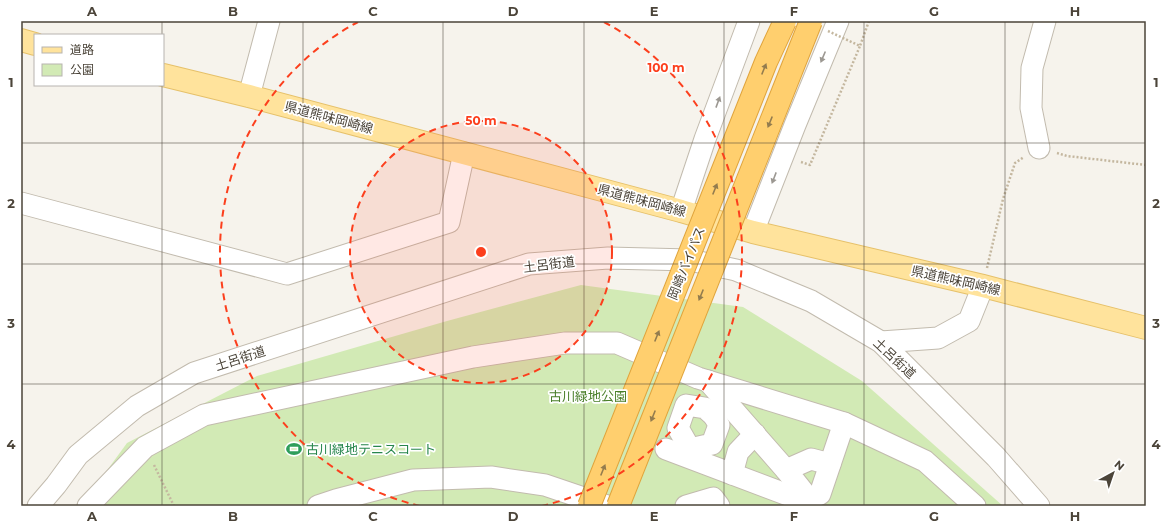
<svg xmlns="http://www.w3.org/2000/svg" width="1167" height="527" font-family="Montserrat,'Noto Sans JP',sans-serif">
<rect width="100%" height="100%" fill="#f6f3ec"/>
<polygon fill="#d2eab5" points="581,285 743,307 862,381 1003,506 81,506 127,443 257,376 447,321"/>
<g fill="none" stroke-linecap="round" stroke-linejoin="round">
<defs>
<g id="minor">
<polyline points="249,96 269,21"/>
<polyline points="1039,148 1031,108 1032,68 1045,21"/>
<polyline points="21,203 287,274 449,222 464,153"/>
<polyline points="681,211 705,139 749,21"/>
<polyline points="753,232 795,125 838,21"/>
<polyline points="881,342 938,338 969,321 983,286"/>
<polyline points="708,381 786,470"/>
<polyline points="666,449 804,501 798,506"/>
<polyline points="690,449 712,444 719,425 714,416"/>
<polyline points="686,456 690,449 678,428 686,405 705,408 714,416 726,402"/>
<polyline points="732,474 738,452 755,434"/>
<polyline points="809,499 786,470 811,459 830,464"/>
<polyline points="803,502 820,494 844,423"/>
<polyline points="38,506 56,485 78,455 137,406 194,373 529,264 608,258 690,260 736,270 811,301 881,342 996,457 1039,506"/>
<polyline points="88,506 145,447 204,415 473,357 565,343 617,343 698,378 844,423 925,461 975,506"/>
<polyline points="318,506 336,500 413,480 491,477 545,485 607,506"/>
<polyline points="686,506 713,498 719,506"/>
</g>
<g id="major">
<polyline points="21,40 35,44"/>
<polyline points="163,75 249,96 681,211 753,232 983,286 1146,328"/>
</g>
</defs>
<use href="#minor" stroke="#c2bbae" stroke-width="23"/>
<use href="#major" stroke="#e6c16a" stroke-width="24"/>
<g stroke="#c4b79f" stroke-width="2.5" stroke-dasharray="2 2" stroke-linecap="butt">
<polyline points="1057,153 1067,156 1146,165"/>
<polyline points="801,162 810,165 860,46"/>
<polyline points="987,268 1003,199 1015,163 1024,157"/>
<polyline points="154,465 174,506"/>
</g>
<use href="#minor" stroke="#fff" stroke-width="21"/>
<use href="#major" stroke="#ffe39c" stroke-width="22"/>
<defs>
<g id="highway-bridge">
<polyline points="589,506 766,62 785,21"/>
<polyline points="618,506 811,21"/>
</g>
</defs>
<use href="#highway-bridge" stroke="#e0a43c" stroke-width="24" stroke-linecap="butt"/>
<polyline stroke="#c4b79f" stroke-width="2.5" stroke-dasharray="2 2" stroke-linecap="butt" points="828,31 860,46 869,21"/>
<use href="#highway-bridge" stroke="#ffcf6e" stroke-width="22"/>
</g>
<defs><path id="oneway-solid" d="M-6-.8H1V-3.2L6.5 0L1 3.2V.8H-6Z"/></defs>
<g fill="#9c9892">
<use href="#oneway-solid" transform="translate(823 57) rotate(113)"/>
<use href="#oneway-solid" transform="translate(718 102) rotate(-70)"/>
<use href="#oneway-solid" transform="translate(774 178) rotate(111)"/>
</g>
<g fill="#937c4e">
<use href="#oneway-solid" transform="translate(764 69) rotate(-68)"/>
<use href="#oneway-solid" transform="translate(770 122) rotate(112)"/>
<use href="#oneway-solid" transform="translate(715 189) rotate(-68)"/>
<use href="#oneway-solid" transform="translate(701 295) rotate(112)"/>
<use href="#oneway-solid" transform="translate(657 336) rotate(-68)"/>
<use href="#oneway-solid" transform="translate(653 416) rotate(112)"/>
<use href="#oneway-solid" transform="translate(603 470) rotate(-68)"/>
</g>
<path fill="none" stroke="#4b4439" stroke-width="1" stroke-opacity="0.55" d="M 162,21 L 162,35M 303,21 L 303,506M 443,21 L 443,506M 584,21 L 584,506M 724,21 L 724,506M 864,21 L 864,506M 1005,21 L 1005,506M 162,85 L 162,506M 21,143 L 1146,143M 21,264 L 1146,264M 21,384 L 1146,384"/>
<circle cx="481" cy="252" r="131" fill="#fc3f1d" fill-opacity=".12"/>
<g fill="none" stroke="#fc3f1d" stroke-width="2" stroke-dasharray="7 5">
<circle cx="481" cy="252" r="131"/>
<path d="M420 506A261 261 0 0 1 358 22M604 22A261 261 0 0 1 542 506"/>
</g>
<defs>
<symbol id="stadium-bare" viewBox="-9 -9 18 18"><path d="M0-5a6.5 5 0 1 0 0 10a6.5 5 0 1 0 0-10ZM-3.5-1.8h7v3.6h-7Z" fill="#2e9e5b" stroke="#fff" stroke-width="2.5" paint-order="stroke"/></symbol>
</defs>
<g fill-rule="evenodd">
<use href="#stadium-bare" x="283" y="438" width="22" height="22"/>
</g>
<g text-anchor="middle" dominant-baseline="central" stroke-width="3.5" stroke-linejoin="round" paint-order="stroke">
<g font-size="13" fill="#4b4439" stroke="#fff">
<text transform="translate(329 117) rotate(15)">県道熊味岡崎線</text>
<text transform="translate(642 200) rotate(15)">県道熊味岡崎線</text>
<text transform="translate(686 263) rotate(-68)">岡崎バイパス</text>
<text transform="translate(549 264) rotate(-7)">土呂街道</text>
<text transform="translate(956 280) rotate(13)">県道熊味岡崎線</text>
<text transform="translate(240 358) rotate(-18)">土呂街道</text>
<text transform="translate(895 358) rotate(43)">土呂街道</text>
</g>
<g font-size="13" fill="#4a7f2a" stroke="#fff">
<text x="588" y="396">古川緑地公園</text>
</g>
<g font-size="13" fill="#27864d" stroke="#fff" text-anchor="start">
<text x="306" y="449">古川緑地テニスコート</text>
</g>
</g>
<circle cx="481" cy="252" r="6" fill="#fc3f1d" stroke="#fff" stroke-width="2"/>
<g font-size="12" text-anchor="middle" font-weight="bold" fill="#fc3f1d" stroke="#fff" stroke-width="3.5" stroke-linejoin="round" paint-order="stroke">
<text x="666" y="72">100 m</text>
<text x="481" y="125">50 m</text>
</g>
<rect width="1167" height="527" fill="none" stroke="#ffffff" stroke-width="44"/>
<rect x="34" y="34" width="130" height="52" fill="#ffffff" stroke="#b7b4b0"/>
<rect x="42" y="47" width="20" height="6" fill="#ffe39c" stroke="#b7b4b0"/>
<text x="70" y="54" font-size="12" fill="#4b4439">道路</text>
<rect x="42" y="64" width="20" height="12" fill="#d2eab5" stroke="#b7b4b0"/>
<text x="70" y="74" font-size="12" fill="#4b4439">公園</text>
<g transform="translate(1113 473) rotate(40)" stroke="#ffffff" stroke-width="3" paint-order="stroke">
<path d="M0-3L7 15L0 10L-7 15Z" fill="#4b4439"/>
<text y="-6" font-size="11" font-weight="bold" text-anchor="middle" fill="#4b4439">N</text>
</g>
<rect x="22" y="22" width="1123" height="483" fill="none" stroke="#4b4439" stroke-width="1.5"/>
<g font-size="13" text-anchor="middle" font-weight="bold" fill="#4b4439">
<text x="92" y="16">A</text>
<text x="233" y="16">B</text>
<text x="373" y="16">C</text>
<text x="513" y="16">D</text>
<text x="654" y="16">E</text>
<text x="794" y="16">F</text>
<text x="934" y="16">G</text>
<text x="1075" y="16">H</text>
<text x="11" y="87">1</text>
<text x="1156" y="87">1</text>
<text x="11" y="208">2</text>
<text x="1156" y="208">2</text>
<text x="11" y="328">3</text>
<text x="1156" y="328">3</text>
<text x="11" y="449">4</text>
<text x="1156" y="449">4</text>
<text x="92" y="521">A</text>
<text x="233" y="521">B</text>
<text x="373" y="521">C</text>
<text x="513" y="521">D</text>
<text x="654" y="521">E</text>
<text x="794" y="521">F</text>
<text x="934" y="521">G</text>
<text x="1075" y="521">H</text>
</g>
</svg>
